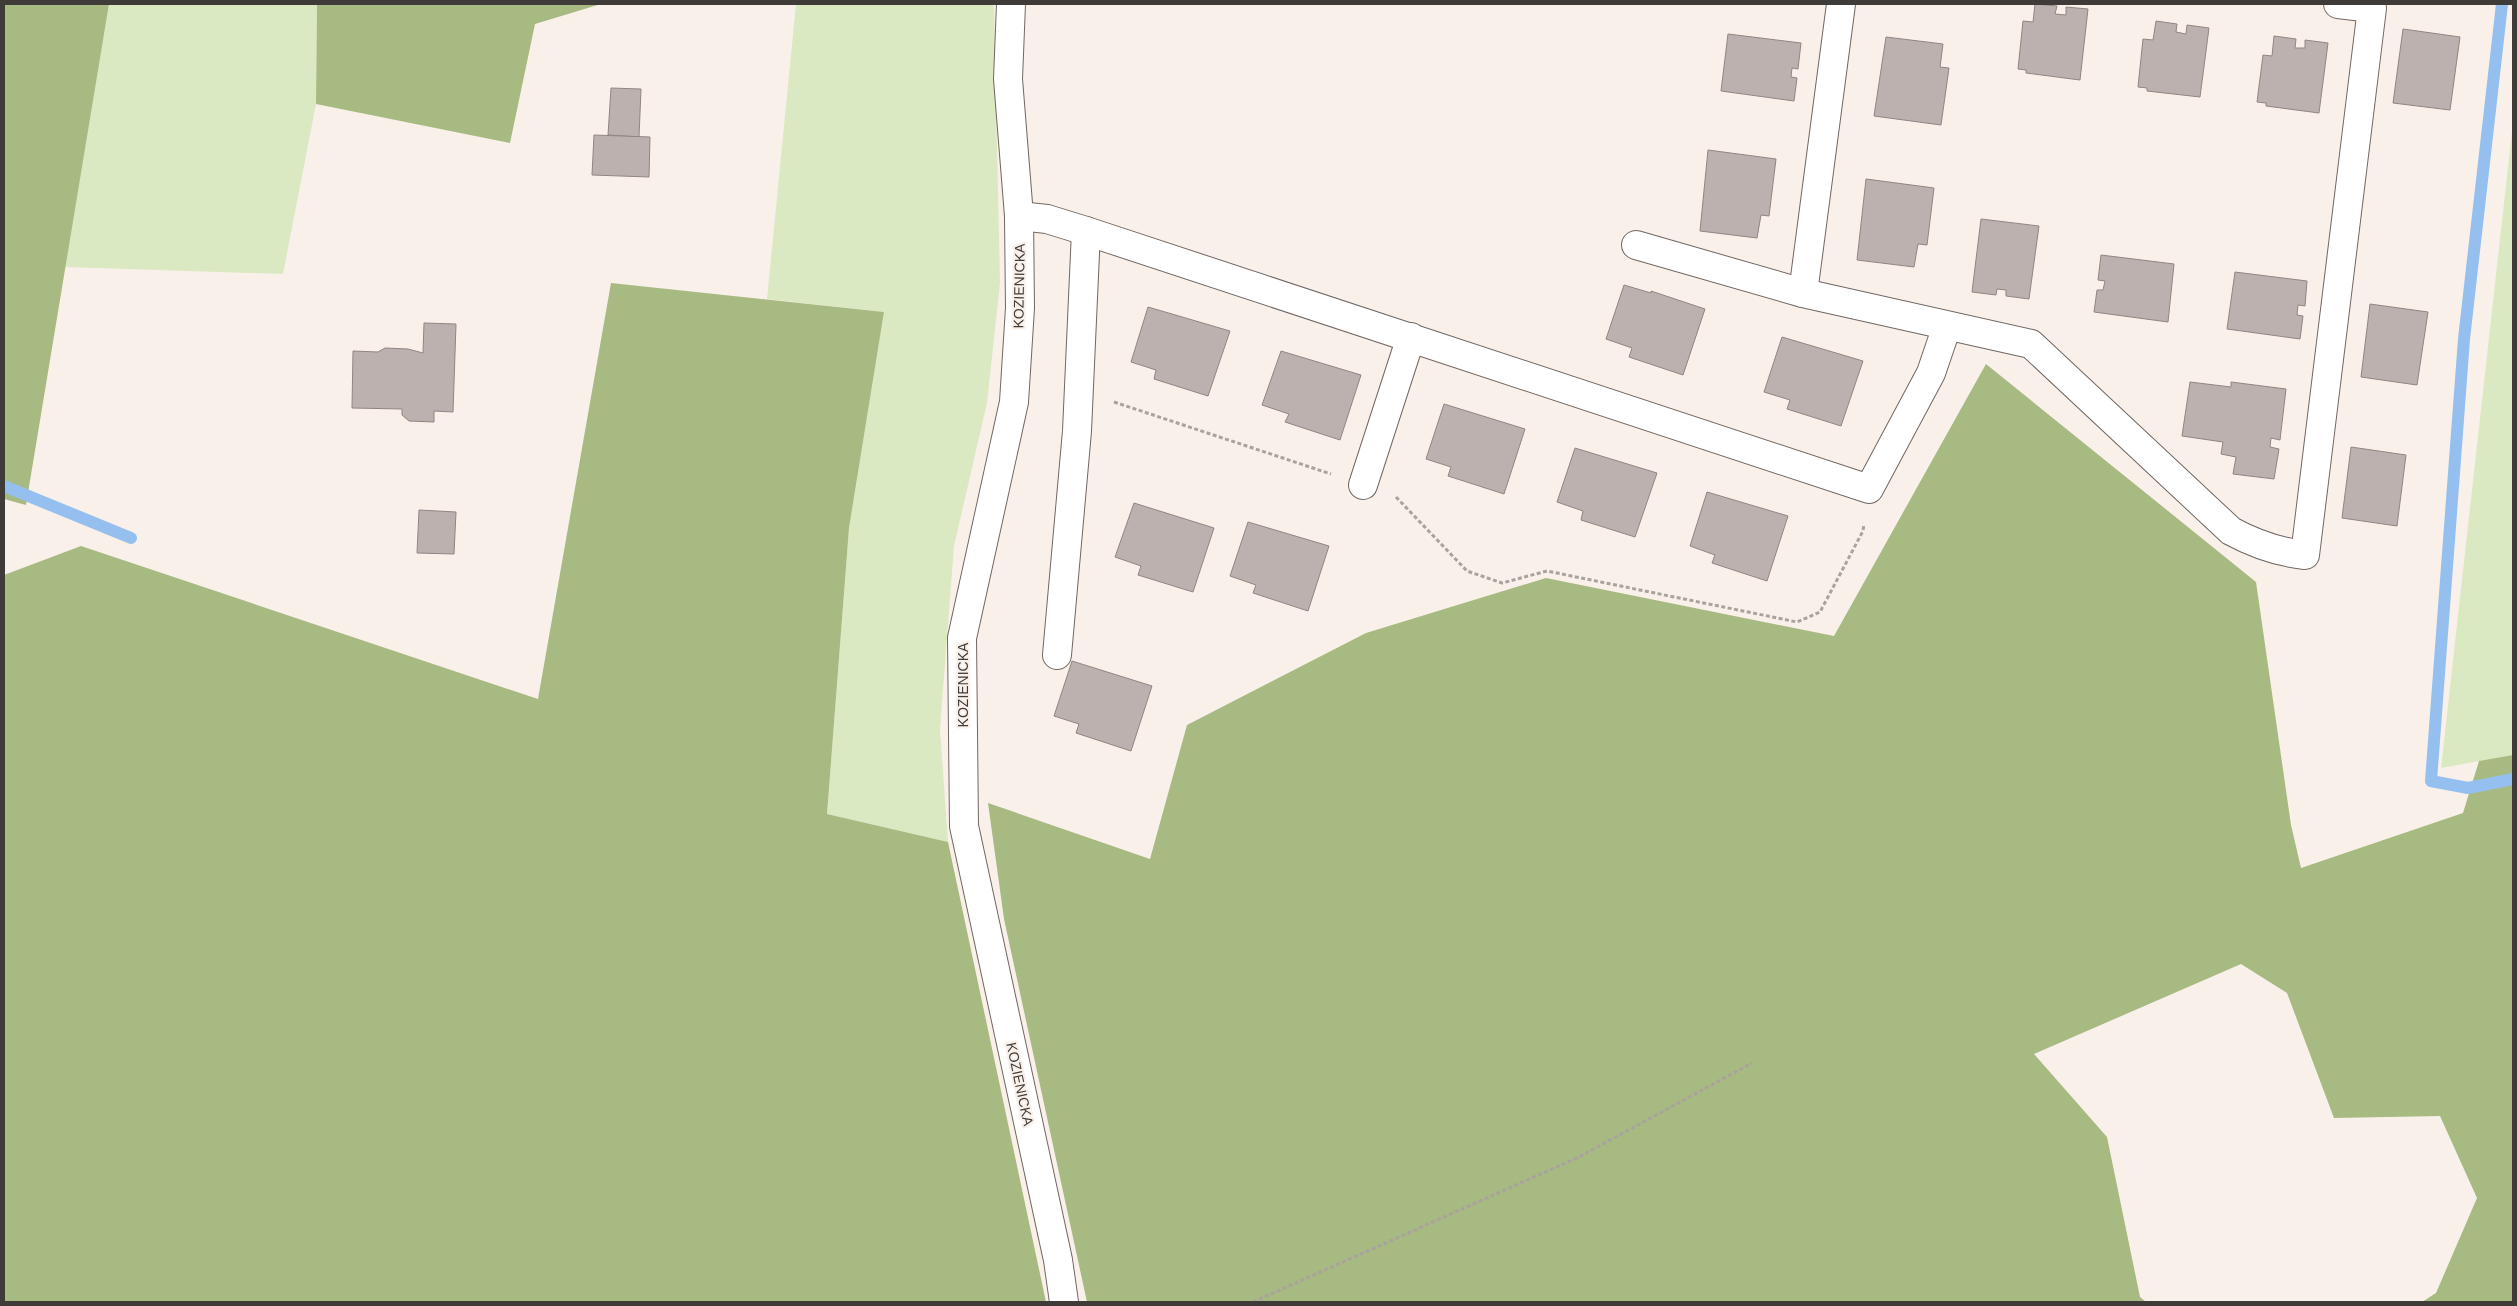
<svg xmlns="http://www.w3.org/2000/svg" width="2517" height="1306" font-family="Helvetica,sans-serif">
<rect width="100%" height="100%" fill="#faf0ea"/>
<g fill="#dbe9c3">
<polygon points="109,4 317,4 316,104 283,274 65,267"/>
<polygon points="796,4 994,4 1000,283 987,403 954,546 940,729 948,842 827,814 849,528 884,312 767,299"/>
<polygon points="2513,122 2513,755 2441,768"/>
</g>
<g fill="#a7ba81">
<polygon points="4,4 109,4 26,505 4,499"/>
<polygon points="317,4 601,4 535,24 510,143 316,104"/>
<polygon points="611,283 884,312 849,528 827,814 948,842 1046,1302 4,1302 4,575 81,546 538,699"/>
<polygon points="1986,364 2256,582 2291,825 2301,868 2463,813 2479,761 2513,755 2513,1302 2422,1302 2436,1293 2477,1198 2440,1116 2334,1118 2287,993 2241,964 2034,1054 2107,1137 2140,1297 2146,1302 1087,1302 1004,919 988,803 1150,859 1187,725 1366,633 1546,578 1834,636"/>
</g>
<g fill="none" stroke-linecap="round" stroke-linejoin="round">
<g stroke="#95bfee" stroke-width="12">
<polyline points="2502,4 2464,339 2431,781 2468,788 2513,779"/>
<polyline points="4,486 131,538"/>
</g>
</g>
<g fill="#bcb1af" stroke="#908583">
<polygon points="2035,4 2057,6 2055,14 2066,15 2066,7 2088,9 2080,80 2026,73 2026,70 2018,69 2023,21 2033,22"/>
<polygon points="2156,21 2177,24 2176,32 2186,34 2187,25 2209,28 2200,97 2147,91 2147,88 2138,87 2143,39 2153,40"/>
<polygon points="2403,29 2460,37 2450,110 2393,103"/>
<polygon points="1728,34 1801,43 1798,69 1792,68 1791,77 1797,78 1794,101 1721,91"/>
<polygon points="2274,36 2296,39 2295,48 2305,48 2305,40 2328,43 2319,113 2266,106 2266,103 2257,102 2263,55 2272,56"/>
<polygon points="1886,37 1943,44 1940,67 1949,68 1941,125 1874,116"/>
<polygon points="611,88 641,89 639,137 608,135"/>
<polygon points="594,135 650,137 649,177 592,175"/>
<polygon points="1708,150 1776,159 1769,216 1761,215 1757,238 1700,231"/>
<polygon points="1866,179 1934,188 1927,245 1918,244 1914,267 1857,260"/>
<polygon points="1981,219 2039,226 2029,299 2006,296 2006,290 1997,289 1996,295 1972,292"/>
<polygon points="2101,255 2174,264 2168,322 2094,312 2097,290 2103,290 2105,281 2098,280"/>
<polygon points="2235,272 2307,281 2305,306 2298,305 2297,315 2303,316 2300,339 2227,329"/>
<polygon points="1624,285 1651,293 1651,291 1705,309 1683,375 1629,357 1632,348 1606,339"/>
<polygon points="2370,304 2428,312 2417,385 2361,377"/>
<polygon points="1148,307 1230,331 1208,396 1154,379 1156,370 1131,362"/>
<polygon points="424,323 456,324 453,412 434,411 434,422 409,421 402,415 402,409 352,408 353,351 378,352 385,348 408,349 423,353"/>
<polygon points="1782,337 1863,361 1841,426 1787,409 1790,400 1764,392"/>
<polygon points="1281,351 1361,375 1340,440 1285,422 1289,414 1262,405"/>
<polygon points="2190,382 2231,387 2231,382 2286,389 2280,440 2271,438 2270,447 2279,449 2274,479 2233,474 2236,457 2221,454 2223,442 2182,436"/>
<polygon points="1444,404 1525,429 1504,494 1448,476 1451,467 1426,459"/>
<polygon points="2351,447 2406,455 2397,526 2342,518"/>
<polygon points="1575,448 1657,473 1635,537 1581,520 1583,511 1557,502"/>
<polygon points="1707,492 1788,516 1767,581 1712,563 1715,555 1690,546"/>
<polygon points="1134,503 1214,528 1193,592 1138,575 1141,566 1115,557"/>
<polygon points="419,510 456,512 454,554 417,553"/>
<polygon points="1248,522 1329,546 1308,611 1253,593 1256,585 1230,576"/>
<polygon points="1072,661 1152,686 1131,751 1076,733 1079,724 1054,716"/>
</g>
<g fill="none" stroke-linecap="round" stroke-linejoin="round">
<defs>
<g id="minor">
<polyline points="1011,4 1008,79 1019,216 1020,308 1014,402 962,638 964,826 1058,1260 1064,1302"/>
<polyline points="1019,216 1047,219 1086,231 1869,489 1931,373 1947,326"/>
<path d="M 1636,245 L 1803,293 L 2031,344 L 2231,531 C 2255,544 2277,552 2305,555 L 2372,8 L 2338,4"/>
<polyline points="1803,293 1841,4"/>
<polyline points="1363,485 1411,337"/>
<polyline points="1057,655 1077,431 1086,231"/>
</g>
</defs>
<use href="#minor" stroke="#706762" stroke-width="30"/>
<g stroke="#a9a29d" stroke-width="3" stroke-dasharray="4 2.5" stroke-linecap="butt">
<polyline points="1114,402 1331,474"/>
<polyline points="1396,497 1467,571 1502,583 1547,571 1797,622 1820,612 1863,531 1864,524"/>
<polyline points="1253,1302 1579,1157 1752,1063"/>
</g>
<use href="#minor" stroke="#fff" stroke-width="28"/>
</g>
<g text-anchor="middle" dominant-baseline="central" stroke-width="4.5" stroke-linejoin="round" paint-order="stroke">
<g font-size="14" fill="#3f3b38" stroke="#faf0ea">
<text transform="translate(1019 286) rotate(-89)">KOZIENICKA</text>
<text transform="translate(963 685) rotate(-90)">KOZIENICKA</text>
<text transform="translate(1020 1084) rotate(78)">KOZIENICKA</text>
</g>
</g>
<rect width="2517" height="1306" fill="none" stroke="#3f3b38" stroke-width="10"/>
</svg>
